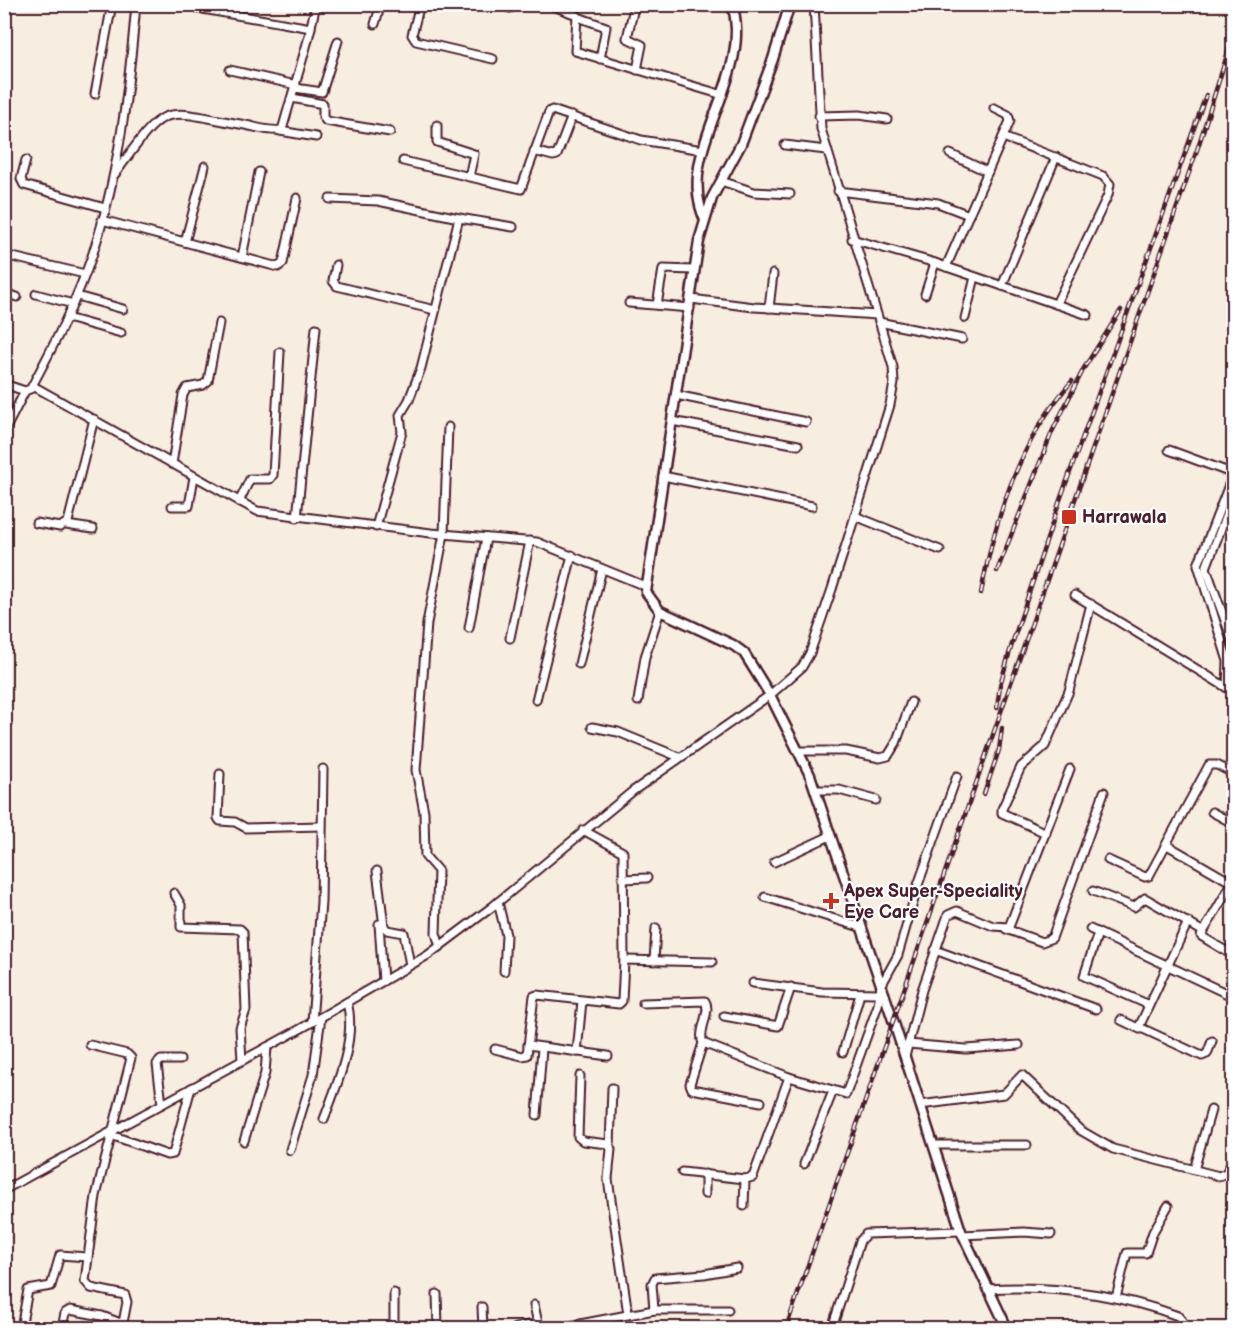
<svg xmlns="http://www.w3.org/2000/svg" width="1238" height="1333" font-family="'Balsamiq Sans',sans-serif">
<rect width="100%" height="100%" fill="#f7ede0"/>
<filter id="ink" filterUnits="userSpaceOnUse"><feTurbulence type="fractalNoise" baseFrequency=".0167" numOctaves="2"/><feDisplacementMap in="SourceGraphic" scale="12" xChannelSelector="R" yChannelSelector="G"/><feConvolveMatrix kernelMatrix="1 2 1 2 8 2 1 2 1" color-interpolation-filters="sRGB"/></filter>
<g filter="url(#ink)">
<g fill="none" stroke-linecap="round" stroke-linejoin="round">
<defs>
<g id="minor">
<polyline points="420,4 412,35 416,41 493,59"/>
<polyline points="498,4 510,8 514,4"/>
<polyline points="548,4 577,15 575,51 723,95"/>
<polyline points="197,8 311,28"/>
<polyline points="633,12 627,38 642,45 637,70"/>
<polyline points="578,17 606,27 600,59"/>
<polyline points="375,24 381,4"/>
<polyline points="230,70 296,85"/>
<polyline points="295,88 322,92 338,41"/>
<polyline points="95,94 112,4"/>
<polyline points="292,98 323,104 323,117 326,121 390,132"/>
<polyline points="819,116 859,115 887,119"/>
<polyline points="437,125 437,142 474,154 469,177"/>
<polyline points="280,131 316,137"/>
<polyline points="1003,137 1103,176 1110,184 1108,195 1056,304"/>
<polyline points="785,145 826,150"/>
<polyline points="534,151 553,156 557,155 572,116"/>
<polyline points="950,154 988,172"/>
<polyline points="26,160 21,179 24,185 105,208"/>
<polyline points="403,161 521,189 549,112 552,110 641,140 703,150"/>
<path d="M 115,174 C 168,101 158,109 245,125 C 256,127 270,132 282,130 L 308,40 L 316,4"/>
<polyline points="721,181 754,192 790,194"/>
<polyline points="838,191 938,203 969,215"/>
<polyline points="330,199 378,201 459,218 421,368 409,400 400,415 402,432 376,527"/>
<polyline points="459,218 513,227"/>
<polyline points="102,220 278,267 283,263 297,198"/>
<polyline points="852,239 932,262 1088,315"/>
<polyline points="185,242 205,166"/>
<polyline points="4,255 85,274"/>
<polyline points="242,257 259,172"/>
<polyline points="336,265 333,281 337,286 435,310"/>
<polyline points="946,267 1010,121 1008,115 994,108"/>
<polyline points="1002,286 1056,157"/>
<polyline points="4,293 17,297"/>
<polyline points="36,294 73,304"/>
<polyline points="925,294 935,263"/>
<polyline points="77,296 123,309"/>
<polyline points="691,299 754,307 877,315"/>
<polyline points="629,303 690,308"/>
<polyline points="657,305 663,269 694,270"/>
<polyline points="769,308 773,274"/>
<polyline points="67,318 121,333"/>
<polyline points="965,318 975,277"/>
<polyline points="879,322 962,339"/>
<polyline points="4,384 25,391"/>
<path d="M 32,386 C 55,343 77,300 93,253 C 119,174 129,87 136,4"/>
<polyline points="676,395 806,422"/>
<polyline points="672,421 798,445"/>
<polyline points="4,432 25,391 35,387 257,511 431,533 537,542 645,586"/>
<polyline points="1169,450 1234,474"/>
<polyline points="172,464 183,395 187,388 203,385 208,381 219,323"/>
<polyline points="663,476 812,506"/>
<polyline points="1234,494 1206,568 1234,645"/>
<polyline points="239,502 250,479 270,479 273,475 280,352"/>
<polyline points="172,506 189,506 194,477"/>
<polyline points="855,516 940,550"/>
<polyline points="297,518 316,328"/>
<polyline points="36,523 60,527 68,522 94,419"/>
<polyline points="66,525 93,529"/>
<polyline points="1233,551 1234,551"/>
<polyline points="1075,595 1234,692"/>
<polyline points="469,628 486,538"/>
<polyline points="510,638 530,541"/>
<polyline points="579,664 602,569"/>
<polyline points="1227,688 1228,661 1198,565 1234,472"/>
<polyline points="536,700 572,555"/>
<polyline points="638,701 645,657 660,611"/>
<polyline points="592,727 618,732 679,757"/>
<polyline points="798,751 846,751 880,758 888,756 896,743 911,702"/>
<polyline points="220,774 218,818 220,821 235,822 246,828 321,826"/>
<polyline points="816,790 839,790 876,800"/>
<polyline points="1212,812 1234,824"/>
<polyline points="1046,833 1002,813 1002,809 1021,767 1045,746 1069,691 1091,604"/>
<polyline points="1167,845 1234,884"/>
<polyline points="1108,860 1145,877 1149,876 1209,765 1217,765 1234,774"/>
<polyline points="774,862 830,836"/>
<polyline points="377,871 384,926 387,930 404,933 410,965"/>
<polyline points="623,879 647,878"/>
<polyline points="1232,883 1201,936 1234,956"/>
<polyline points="1093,891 1134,907 1145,898 1202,931"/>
<polyline points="174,893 181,905 181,927 240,929 243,932 246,1010 240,1028 242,1060"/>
<polyline points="765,897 860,927"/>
<polyline points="498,902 506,935 504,971"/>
<polyline points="1188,922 1139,1027 1202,1056 1207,1054 1212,1041"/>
<polyline points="379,924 383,981"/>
<polyline points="1006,929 1042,942 1052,938 1104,792"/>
<polyline points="1090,929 1234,997"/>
<polyline points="1098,933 1084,976 1149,1005"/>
<polyline points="440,947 436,933 438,871 425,856 424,812 416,770 427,623 444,534 448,427"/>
<polyline points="935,950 1096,1009"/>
<polyline points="624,960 712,962"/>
<polyline points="654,961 656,928"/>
<polyline points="753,983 822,992 879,993"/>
<path d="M 643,1003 L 705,1001 C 712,1012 697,1031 703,1043 L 789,1077 L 846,1094 L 878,1005 L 881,986 L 898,955 L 918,885 L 957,776"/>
<polyline points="724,1016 778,1026 791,987"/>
<polyline points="1121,1020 1140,1029"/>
<polyline points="312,1022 321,902 323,769"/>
<polyline points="703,1043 690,1084 692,1089 761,1102"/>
<polyline points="908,1044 966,1049 1019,1045"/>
<polyline points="90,1045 127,1054 131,1058 96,1196 85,1281 91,1288 125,1295 127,1302 122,1328"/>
<polyline points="528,1045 608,1056"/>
<polyline points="495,1049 522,1056 527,1055 534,996 537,995 619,1004 622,1001 624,960 623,852 583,830"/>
<polyline points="577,1052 582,1001"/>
<polyline points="843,1052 860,994"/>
<polyline points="905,1057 922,990 948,915 957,911 993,926 1009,927 1070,769"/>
<polyline points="580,1076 578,1137 583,1141 608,1144 611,1149 608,1179 628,1314"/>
<polyline points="162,1104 157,1064 161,1060 180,1060"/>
<polyline points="920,1105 1004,1094 1022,1075 1080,1130 1113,1149 1219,1176 1226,1173 1234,1158"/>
<polyline points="537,1115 542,1048"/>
<path d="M 324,1119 C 337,1085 357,1039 347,1002"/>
<polyline points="111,1135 167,1155 173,1154 191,1088"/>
<polyline points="244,1141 265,1073 267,1047"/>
<polyline points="933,1145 1027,1145"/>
<polyline points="610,1146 612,1088"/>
<polyline points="290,1150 313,1075 321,1017"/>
<polyline points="804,1164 833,1091"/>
<polyline points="1194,1170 1211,1110"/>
<polyline points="682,1172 745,1179 753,1177 789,1077"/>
<polyline points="705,1174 705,1194"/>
<polyline points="4,1190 302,1028 428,955 492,907 633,791 770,695 802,667 810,653 832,589 890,405 894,383 893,367 821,129 814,4"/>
<polyline points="744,1206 745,1179"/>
<polyline points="962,1235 1024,1232 1051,1234"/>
<path d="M 987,1289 C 1052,1285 1117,1294 1178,1316 L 1183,1322 L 1181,1328"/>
<polyline points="437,1294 438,1328"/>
<polyline points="1116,1298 1127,1253 1146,1253 1153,1232 1168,1206"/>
<polyline points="534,1305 539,1328"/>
<polyline points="482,1307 483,1328"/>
<polyline points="654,1310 652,1284 655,1278 704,1274 737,1268"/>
<polyline points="21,1328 28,1290 51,1286 60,1255 87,1257"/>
<polyline points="62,1328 65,1313 70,1310 102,1316 123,1324"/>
<polyline points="394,1328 394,1293"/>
<polyline points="515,1328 538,1323"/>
<polyline points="559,1328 654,1310 728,1310"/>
<polyline points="832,1328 860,1241 866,1234 961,1231"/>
</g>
<g id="tertiary">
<polyline points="790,4 773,59 741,144 712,198 699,241 646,592 660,611 733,645 744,653 770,695 810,775 892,1017 961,1231 1007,1328"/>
<path d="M 705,220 C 673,150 755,78 732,4"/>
</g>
</defs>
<use href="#minor" stroke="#4a1f2b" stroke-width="11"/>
<use href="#tertiary" stroke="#4a1f2b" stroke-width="13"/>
<use href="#minor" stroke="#fff" stroke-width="7"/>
<use href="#tertiary" stroke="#fff" stroke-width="8"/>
<defs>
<g id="rail">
<polyline points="997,571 1052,432 1084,368 1121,310"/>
<path d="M 981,593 C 995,517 1020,440 1072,381"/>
<polyline points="997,708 1000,685 1012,644 1060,500 1206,95"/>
<polyline points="984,794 999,750 1002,728"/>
<polyline points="786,1328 1198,147 1234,33"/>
</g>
</defs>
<use href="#rail" stroke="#4a1f2b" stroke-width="4.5"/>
<use href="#rail" stroke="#fff" stroke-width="2" stroke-dasharray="7" stroke-linecap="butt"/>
</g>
</g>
<g fill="#c8321e" stroke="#fff" stroke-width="2">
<rect x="1061" y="509" width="16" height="16" rx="3"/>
<path d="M828 892h6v6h6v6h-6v6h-6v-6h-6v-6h6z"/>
</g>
<g text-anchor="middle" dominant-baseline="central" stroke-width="4.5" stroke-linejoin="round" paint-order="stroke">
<g font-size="18" font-weight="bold" fill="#4a1f2b" stroke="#fff" text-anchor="start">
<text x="1082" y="517">Harrawala</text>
<text x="844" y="891">Apex Super-Speciality<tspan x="844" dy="21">Eye Care</tspan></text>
</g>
</g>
<rect width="1238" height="1333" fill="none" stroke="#fff" stroke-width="24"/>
<rect x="12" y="12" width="1214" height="1309" fill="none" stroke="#4a1f2b" stroke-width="2" filter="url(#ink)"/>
</svg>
